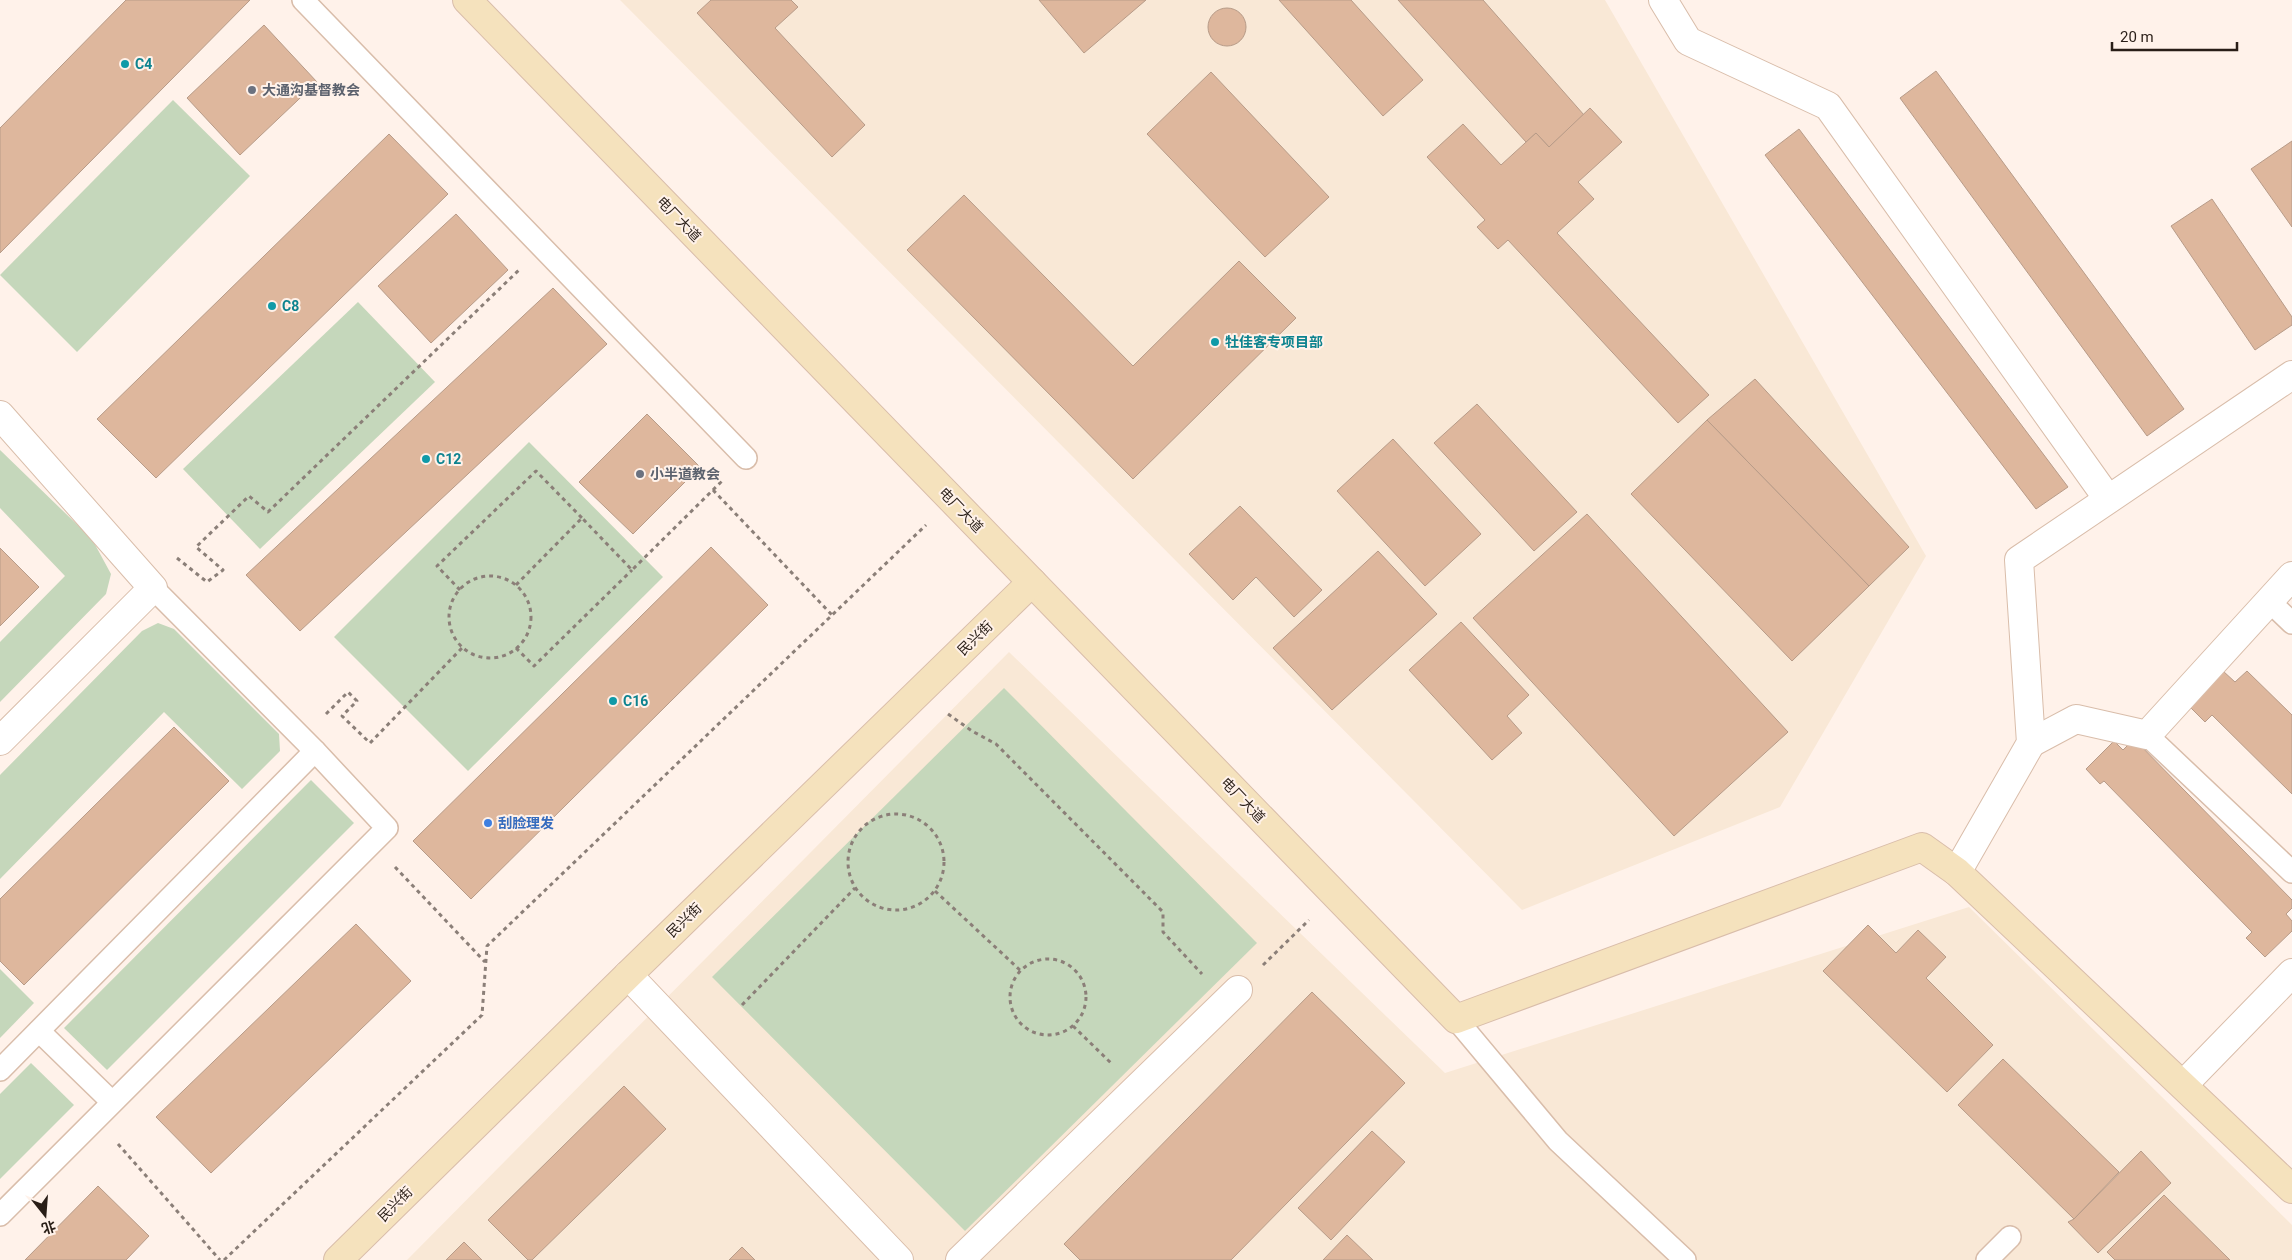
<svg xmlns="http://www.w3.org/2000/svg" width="2292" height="1260" font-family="Roboto,'Noto Sans SC',sans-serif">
<rect width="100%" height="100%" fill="#fff2ea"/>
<g fill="#f9e8d6">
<polygon points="620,0 1605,0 1926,556 1780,807 1522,910"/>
<polygon points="1009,652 1445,1073 1969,907 2292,1225 2292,1260 407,1260"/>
</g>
<g fill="#c5d7bb">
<polygon points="173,100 250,176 77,352 0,275"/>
<polygon points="358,302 435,382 260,549 183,469"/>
<polygon points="529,442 663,577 468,771 334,637"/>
<polygon points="0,450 92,539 111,574 106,594 0,702 0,642 65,576 0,508"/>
<polygon points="158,623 174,629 279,734 280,751 242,789 164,712 0,879 0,775 142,631"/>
<polygon points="1004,688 1257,943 965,1231 712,977"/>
<polygon points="311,780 354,823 107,1070 64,1028"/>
<polygon points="0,969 34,1003 0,1038"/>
<polygon points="31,1063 74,1105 0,1179 0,1094"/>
</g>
<g fill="#deb79d" stroke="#b79b88">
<polygon points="126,0 250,0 0,253 0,128"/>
<polygon points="711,0 791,0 798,7 775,28 865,125 832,157 697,13"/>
<polygon points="1039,0 1146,0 1084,53"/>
<polygon points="1279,0 1351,0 1423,80 1383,116"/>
<polygon points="1398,0 1483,0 1584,115 1549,147 1536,133 1526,142"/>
<circle cx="1227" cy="27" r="19"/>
<polygon points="264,25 317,82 240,155 187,98"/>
<polygon points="1936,71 2184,409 2147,436 1900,98"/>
<polygon points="1211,72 1329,197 1265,257 1147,134"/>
<polygon points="1590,108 1622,142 1578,182 1594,199 1557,233 1709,395 1678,423 1508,240 1498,249 1477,227 1485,220 1427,157 1463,124 1501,165 1536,133 1549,147"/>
<polygon points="1799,129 2068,487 2036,509 1765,155"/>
<polygon points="389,134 448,194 156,478 97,419"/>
<polygon points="2292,141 2292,227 2251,169"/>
<polygon points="964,195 1133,366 1239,261 1296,318 1133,479 907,250"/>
<polygon points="2212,199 2292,317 2292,325 2255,350 2171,226"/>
<polygon points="456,214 508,270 431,343 378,286"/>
<polygon points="553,288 607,344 300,631 246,575"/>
<polygon points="1755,379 1909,547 1869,586 1707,420"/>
<polygon points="1477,404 1577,512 1534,551 1434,443"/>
<polygon points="647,414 700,467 633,534 579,482"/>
<polygon points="1707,420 1869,586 1792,661 1631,494"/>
<polygon points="1393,439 1481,534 1425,586 1337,491"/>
<polygon points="1240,506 1322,590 1294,617 1256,577 1233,600 1189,554"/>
<polygon points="1587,514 1788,732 1674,836 1473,618"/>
<polygon points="711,547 768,605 471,899 413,841"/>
<polygon points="0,548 39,587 0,626"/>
<polygon points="1378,551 1437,614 1332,710 1273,648"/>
<polygon points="1461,622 1529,695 1507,716 1522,733 1492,760 1409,670"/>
<polygon points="2223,671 2235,682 2247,671 2292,715 2292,794 2212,715 2205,722 2189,706"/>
<polygon points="174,727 229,781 24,985 0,961 0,899"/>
<polygon points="2134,739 2292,900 2292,908 2286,914 2292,921 2292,931 2265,957 2246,938 2252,932 2104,781 2100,784 2086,769 2114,741 2123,750"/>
<polygon points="356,924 411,981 211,1173 156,1117"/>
<polygon points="1868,925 1896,953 1918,930 1946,957 1926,978 1993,1045 1947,1092 1823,971"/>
<polygon points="1312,992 1405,1083 1231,1260 1080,1260 1064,1244"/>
<polygon points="2003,1059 2119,1172 2074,1219 1958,1105"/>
<polygon points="624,1086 666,1129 532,1260 528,1260 488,1220"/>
<polygon points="1372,1131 1405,1162 1331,1240 1298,1208"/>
<polygon points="2141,1151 2171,1183 2098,1253 2068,1222 2074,1219"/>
<polygon points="98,1186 149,1236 126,1260 25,1260"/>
<polygon points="2164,1195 2230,1260 2115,1260 2107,1252"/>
<polygon points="1347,1235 1373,1260 1323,1260"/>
<polygon points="464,1242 482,1260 446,1260"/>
<polygon points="742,1247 755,1260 729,1260"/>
</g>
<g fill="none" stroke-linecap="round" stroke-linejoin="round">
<defs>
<g id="lane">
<polyline points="303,0 746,458"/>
<polyline points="2269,601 2292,623"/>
<polyline points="2147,735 2292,872"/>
<polyline points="1456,1019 1558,1141 1685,1260"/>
<polyline points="39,1031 112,1102"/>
<polyline points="0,1070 315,751"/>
<polyline points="0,1215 387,828 315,751 153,588"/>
<polyline points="1987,1260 2010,1237"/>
</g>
<g id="street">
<polyline points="1663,0 1688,41 1828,106 2108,499"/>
<polyline points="0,415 153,588 0,741"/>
<polyline points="2031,743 2076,719 2147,735 2292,576"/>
<polyline points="1957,872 2031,743 2019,560 2292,375"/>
<polyline points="628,975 899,1260"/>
<polyline points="2183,1085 2292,973"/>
<polyline points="960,1260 1238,990"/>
</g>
<g id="secondary">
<polyline points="467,0 1456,1019 1922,847 1957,872 2292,1189"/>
<polyline points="338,1260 628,975 1032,582"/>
</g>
</defs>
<use href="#lane" stroke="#d9bdaa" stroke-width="24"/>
<use href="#street" stroke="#d9bdaa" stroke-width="30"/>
<use href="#secondary" stroke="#d9bdaa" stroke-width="30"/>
<g stroke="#8b7f78" stroke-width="3" stroke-dasharray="4 4" stroke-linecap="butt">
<polyline points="713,490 832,615"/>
<polyline points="177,558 207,582 223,570 196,547 249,496 268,512 519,270"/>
<circle cx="490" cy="617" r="41"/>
<polyline points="516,585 582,518 632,570 723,480"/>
<polyline points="460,590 437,566 536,471 582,518"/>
<polyline points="516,648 534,666 632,570"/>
<polyline points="326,714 348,692 357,701 342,716 370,743 462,648"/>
<polyline points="948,714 972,731 996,744 1163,912 1163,932 1202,974"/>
<circle cx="896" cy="862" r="48"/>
<polyline points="395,867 485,962"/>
<polyline points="935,891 1021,971"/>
<circle cx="1048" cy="997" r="38"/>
<polyline points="1263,965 1309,920"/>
<polyline points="742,1005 855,888"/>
<polyline points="1073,1026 1112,1064"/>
<polyline points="118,1144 220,1260"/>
<polyline points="224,1260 482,1015 487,946 926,525"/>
</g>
<use href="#lane" stroke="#fff" stroke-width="21"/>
<use href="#street" stroke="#fff" stroke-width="28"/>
<use href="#secondary" stroke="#f5e2bd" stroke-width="28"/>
</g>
<g fill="#0f9aa8" stroke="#fff2ea" stroke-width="2">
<circle cx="125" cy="64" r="5"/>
<circle cx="272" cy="306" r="5"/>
<circle cx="1215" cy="342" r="5"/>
<circle cx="426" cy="459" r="5"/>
<circle cx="613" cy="701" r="5"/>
</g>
<g fill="#6b7280" stroke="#fff2ea" stroke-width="2">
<circle cx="252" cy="90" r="5"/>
<circle cx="640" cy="474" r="5"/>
</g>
<circle fill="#3f7fe0" stroke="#fff2ea" stroke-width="2" cx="488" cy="823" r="5"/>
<g text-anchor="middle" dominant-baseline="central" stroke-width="4" stroke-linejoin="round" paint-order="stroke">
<g font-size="14" font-weight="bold" fill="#0d838f" stroke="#fff2ea" text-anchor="start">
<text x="135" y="64">C4</text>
<text x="282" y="306">C8</text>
<text x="1225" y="342">牡佳客专项目部</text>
<text x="436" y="459">C12</text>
<text x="623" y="701">C16</text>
</g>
<g font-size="14" font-weight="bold" fill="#5b616d" stroke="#fff2ea" text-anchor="start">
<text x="262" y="90">大通沟基督教会</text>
<text x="650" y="474">小半道教会</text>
</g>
<g font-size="14" fill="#291e17" stroke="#fff2ea">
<text transform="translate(679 219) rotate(46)">电厂大道</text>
<text transform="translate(961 510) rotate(46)">电厂大道</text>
<text transform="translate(975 638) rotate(-44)">民兴街</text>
<text transform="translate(1243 800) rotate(46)">电厂大道</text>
<text transform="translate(684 920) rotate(-44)">民兴街</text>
<text transform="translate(395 1204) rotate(-45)">民兴街</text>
</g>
<g font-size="14" font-weight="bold" fill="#366cbe" stroke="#fff2ea" text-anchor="start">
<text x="498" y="823">刮脸理发</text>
</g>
</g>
<g transform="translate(45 1215) rotate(163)" stroke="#fff2ea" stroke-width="4" paint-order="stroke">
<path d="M0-4L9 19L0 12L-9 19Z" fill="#291e17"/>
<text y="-8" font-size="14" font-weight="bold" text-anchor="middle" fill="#291e17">北</text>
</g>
<path d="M2112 42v8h125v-8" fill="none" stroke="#291e17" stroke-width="2.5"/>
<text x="2120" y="42" font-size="15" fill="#291e17" stroke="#fff2ea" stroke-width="4" paint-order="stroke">20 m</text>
</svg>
